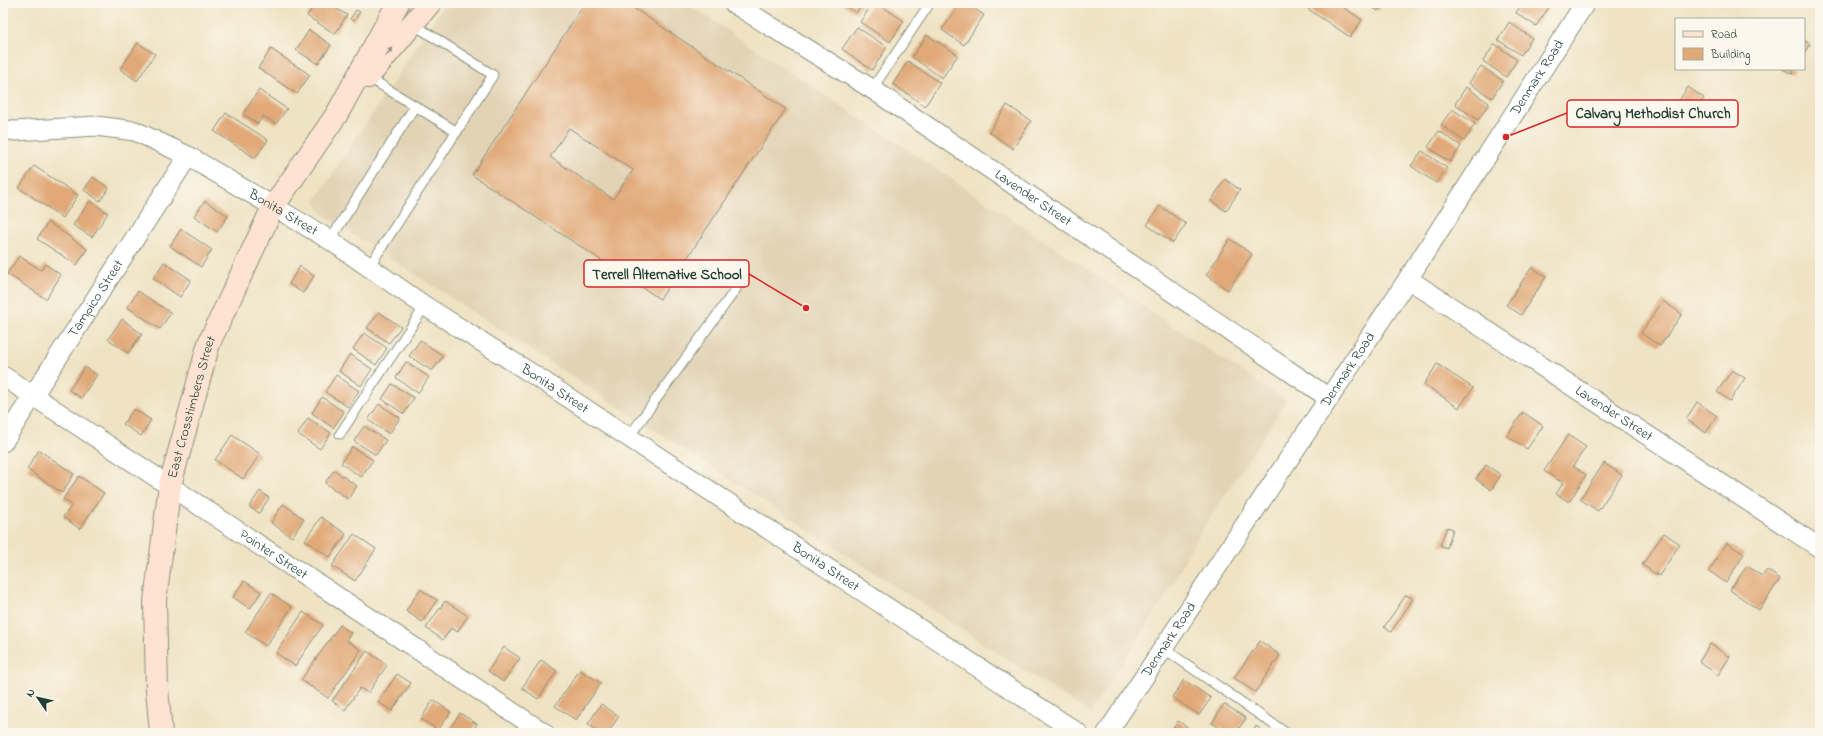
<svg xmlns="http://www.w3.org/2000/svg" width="1823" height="736" font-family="'Indie Flower',sans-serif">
<rect width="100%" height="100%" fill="#fbf7ec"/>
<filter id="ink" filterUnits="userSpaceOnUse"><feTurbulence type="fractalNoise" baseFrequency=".025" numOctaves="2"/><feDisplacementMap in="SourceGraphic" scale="8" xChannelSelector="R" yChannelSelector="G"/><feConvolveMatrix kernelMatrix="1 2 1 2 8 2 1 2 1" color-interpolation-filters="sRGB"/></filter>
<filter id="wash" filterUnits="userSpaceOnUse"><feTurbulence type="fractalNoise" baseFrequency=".012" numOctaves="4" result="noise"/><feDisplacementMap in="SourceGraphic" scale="16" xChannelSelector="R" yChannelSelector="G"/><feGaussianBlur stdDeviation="0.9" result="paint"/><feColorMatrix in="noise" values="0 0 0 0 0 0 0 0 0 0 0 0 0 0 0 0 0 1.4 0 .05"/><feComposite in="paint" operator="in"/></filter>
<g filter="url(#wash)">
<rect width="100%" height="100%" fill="#efe3c4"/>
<polygon fill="#e2d3b5" points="445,3 686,3 1286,401 1190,549 1166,596 1090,713 322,214 315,201"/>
<g id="blocks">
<g fill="#e1a978" fill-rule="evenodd">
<polygon points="315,3 327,3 347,15 335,34 307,16"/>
<path d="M 585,3 L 626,3 L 786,109 L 660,299 L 472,175 ZM 569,128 L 633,170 L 613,199 L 550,157 Z"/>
<polygon points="841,3 863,3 856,13"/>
<polygon points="873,3 877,3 904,21 890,42 860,22"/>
<polygon points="960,3 966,3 984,15 964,45 942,30"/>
<polygon points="982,3 993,3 989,8"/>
<polygon points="1312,3 1337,3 1362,20 1350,37 1308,9"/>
<polygon points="1365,3 1383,3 1378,11"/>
<polygon points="1522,3 1552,3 1536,26 1516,13"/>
<polygon points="356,10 360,12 354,21 350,19"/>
<polygon points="1509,22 1532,38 1521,55 1498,40"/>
<polygon points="857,27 887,47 872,70 842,49"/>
<polygon points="309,30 331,45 318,64 296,50"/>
<polygon points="927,35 958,55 942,78 912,57"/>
<polygon points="1804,40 1810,44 1804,53"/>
<polygon points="138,43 155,54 137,81 120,69"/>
<polygon points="1495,44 1517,60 1506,77 1483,61"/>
<polygon points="271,49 310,75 297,94 258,68"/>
<polygon points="908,61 940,83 925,106 893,84"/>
<polygon points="1481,66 1503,81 1492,98 1469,83"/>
<polygon points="1782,69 1795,69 1792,74"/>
<polygon points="1466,87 1489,103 1478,120 1455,104"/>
<polygon points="1688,87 1704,98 1688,121 1672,111"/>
<polygon points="259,90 287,109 276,124 263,116 258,124 243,114"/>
<polygon points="1007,105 1031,121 1013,149 989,132"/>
<polygon points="1452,109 1475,124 1464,141 1441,125"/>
<polygon points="226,113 268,140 255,158 214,131"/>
<polygon points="1439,131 1461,146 1450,162 1428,147"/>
<polygon points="1422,151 1447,168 1436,183 1411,166"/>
<polygon points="34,166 78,195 63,218 19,188"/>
<polygon points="93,177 109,188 100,201 84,190"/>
<polygon points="1225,179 1240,190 1226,211 1211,201"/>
<polygon points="90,201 108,213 92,237 73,225"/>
<polygon points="205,201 228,216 217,232 194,216"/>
<polygon points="1160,206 1186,224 1173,243 1147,225"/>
<polygon points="48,222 87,249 77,265 37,239"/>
<polygon points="181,229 212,250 201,267 170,246"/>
<polygon points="1230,239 1252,254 1228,290 1206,275"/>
<polygon points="19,256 41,270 45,264 61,275 46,299 7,274"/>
<polygon points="164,262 191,280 180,297 153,278"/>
<polygon points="300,266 314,276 303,293 289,284"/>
<polygon points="1532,267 1546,277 1521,315 1506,305"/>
<polygon points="138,291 171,313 160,329 127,307"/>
<polygon points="1663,301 1682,314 1660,346 1641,333"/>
<polygon points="379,312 401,327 389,343 367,328"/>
<polygon points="122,319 142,334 128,353 108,339"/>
<polygon points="364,333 387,348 376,365 353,349"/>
<polygon points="420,340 443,356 432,371 409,356"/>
<polygon points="350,354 372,369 361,386 339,371"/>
<polygon points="406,362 429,377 418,393 396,378"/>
<polygon points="1437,364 1473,388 1459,408 1424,384"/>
<polygon points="85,367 97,375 81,398 69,390"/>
<polygon points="1732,370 1745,378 1730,401 1717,392"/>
<polygon points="336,375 359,391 348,407 325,392"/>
<polygon points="392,384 414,398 404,414 382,399"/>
<polygon points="322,397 344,412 333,428 312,413"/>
<polygon points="1697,402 1717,416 1706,433 1686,419"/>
<polygon points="379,404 400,418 389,434 368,420"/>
<polygon points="134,409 151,420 141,436 123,424"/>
<polygon points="1523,412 1543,426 1527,449 1507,436"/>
<polygon points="308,418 331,433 320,449 298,434"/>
<polygon points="364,426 386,440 376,455 354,441"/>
<polygon points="232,435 260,454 243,479 215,460"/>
<polygon points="1568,435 1586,447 1573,466 1586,475 1569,502 1556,494 1563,483 1544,471"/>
<polygon points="352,447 373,460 361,477 341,463"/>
<polygon points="39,450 74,474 62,493 27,469"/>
<polygon points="1604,463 1622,475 1598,511 1580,499"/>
<polygon points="1486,465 1501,475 1491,490 1476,479"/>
<polygon points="334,470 357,486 348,499 325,483"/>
<polygon points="79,476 104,493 80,529 63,517 72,505 63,499"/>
<polygon points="260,491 269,498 259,513 249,507"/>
<polygon points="283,504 304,519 292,537 271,523"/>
<polygon points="321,517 346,534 330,557 305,540"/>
<polygon points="1447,527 1453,529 1447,548 1440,545"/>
<polygon points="1664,533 1680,544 1659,576 1642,565"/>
<polygon points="354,534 376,549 355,581 332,566"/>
<polygon points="1727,543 1744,554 1726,583 1709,571"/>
<polygon points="1747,566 1762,576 1767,570 1780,579 1759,610 1730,590"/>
<polygon points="244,581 261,592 250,609 233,597"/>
<polygon points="420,589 437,600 422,622 406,611"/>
<polygon points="271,593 292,607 266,646 245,632"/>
<polygon points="1406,595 1413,599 1391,632 1384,627"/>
<polygon points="445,601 468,616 457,632 451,628 443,640 426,628"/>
<polygon points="303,612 323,625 295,666 276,653"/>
<polygon points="340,625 351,633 346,640 361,650 328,698 301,680"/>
<polygon points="1260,641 1280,655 1255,692 1234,678"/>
<polygon points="1710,644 1730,657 1718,675 1699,662"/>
<polygon points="504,647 520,658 503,682 488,671"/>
<polygon points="367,651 387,665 368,693 360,688 345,710 332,701"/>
<polygon points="541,660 557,671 538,699 522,688"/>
<polygon points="580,670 601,683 576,720 555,706"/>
<polygon points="397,674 411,683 392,711 378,702"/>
<polygon points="1184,680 1211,698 1199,715 1172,697"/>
<polygon points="433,700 451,712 438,730 421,719"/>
<polygon points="601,704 619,716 608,733 601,733 588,724"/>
<polygon points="1224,704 1246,718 1236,733 1227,733 1212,723"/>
<polygon points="460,713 477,724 471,733 447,733"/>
<polygon points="1178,721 1196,733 1170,733"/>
<polygon points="1256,726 1267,733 1252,733"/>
</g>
</g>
</g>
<g filter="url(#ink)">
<use href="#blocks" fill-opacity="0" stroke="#87907c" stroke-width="1"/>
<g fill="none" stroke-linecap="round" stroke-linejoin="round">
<defs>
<g id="service">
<polyline points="368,77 457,132"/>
<polyline points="872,89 930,3"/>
<polyline points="330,240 415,106"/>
<polyline points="369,267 493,75 413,24"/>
<polyline points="340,434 425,306"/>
<polyline points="628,438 736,289"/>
<polyline points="1163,648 1286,733"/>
</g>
<g id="minor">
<path id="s1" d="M 733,3 L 872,89 L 1329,398"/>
<path id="s2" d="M 3,129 L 15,131 L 96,126 L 135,131 L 188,156 L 330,240 L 425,306 L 534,375 L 1078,733"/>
<path id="s3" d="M 1408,279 L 1820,548"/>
<path id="s4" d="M 3,376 L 544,733"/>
<path id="s5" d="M 3,442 L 188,156"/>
<path id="s6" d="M 1107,733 L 1408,279 L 1585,3"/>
</g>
<g id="secondary">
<polyline points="368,77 430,3"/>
<path id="s7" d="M 161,733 L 157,689 L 155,601 L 170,485 L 209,343 L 273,207 L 337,114 L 398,3"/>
</g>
</defs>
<use href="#service" stroke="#87907c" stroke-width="11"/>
<use href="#minor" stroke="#87907c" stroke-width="21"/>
<use href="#secondary" stroke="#87907c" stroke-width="24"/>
<use href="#service" stroke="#fff" stroke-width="9"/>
<use href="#minor" stroke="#fff" stroke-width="19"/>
<use href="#secondary" stroke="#fee3d2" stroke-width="22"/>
</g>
<defs><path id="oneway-solid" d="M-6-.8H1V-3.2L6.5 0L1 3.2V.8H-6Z"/></defs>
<use fill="#8e9083" href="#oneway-solid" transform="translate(389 52) rotate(-50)"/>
</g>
<g text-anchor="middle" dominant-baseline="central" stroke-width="3.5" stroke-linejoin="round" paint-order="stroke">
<g font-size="14" fill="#1f3d34" stroke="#fbf7ec">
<text stroke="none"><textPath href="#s6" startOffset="784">Denmark Road</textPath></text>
<text stroke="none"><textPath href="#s1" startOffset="358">Lavender Street</textPath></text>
<text stroke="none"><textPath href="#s2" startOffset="302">Bonita Street</textPath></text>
<text stroke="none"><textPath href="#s5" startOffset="171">Tampico Street</textPath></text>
<text stroke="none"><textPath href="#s6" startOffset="436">Denmark Road</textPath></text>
<text stroke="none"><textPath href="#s2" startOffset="626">Bonita Street</textPath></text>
<text stroke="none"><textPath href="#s7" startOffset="330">East Crosstimbers Street</textPath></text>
<text stroke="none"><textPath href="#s3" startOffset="246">Lavender Street</textPath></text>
<text stroke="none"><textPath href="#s4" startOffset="324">Pointer Street</textPath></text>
<text stroke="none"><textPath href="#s2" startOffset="950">Bonita Street</textPath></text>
<text stroke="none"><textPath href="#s6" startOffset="112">Denmark Road</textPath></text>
</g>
</g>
<path fill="none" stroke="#d62828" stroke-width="1.5" d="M1506 137L1567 113M806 308L749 274"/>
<g fill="#d62828" stroke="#fbf7ec" stroke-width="1.5">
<circle cx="1506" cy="137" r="4"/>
<circle cx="806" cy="308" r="4"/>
</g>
<g fill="#fbf7ec" stroke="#d62828" stroke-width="1.5">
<rect x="1567" y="100" width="171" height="27" rx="4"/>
<rect x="584" y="260" width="165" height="27" rx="4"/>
</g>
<g font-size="15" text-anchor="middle" font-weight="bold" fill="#1f3d34">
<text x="1653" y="118">Calvary Methodist Church</text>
<text x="667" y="279">Terrell Alternative School</text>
</g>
<rect width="1823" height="736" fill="none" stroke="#fbf7ec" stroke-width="16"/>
<rect x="1675" y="18" width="130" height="52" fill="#fbf7ec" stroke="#a3ada2"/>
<rect x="1683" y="31" width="20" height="6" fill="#fee3d2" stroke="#a3ada2"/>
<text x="1711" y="38" font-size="12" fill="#1f3d34">Road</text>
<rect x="1683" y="48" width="20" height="12" fill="#e1a978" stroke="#a3ada2"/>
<text x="1711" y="58" font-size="12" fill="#1f3d34">Building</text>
<g transform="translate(38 698) rotate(304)" stroke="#fbf7ec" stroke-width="3" paint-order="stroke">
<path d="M0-3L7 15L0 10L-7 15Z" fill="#1f3d34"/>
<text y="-6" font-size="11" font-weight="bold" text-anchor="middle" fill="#1f3d34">N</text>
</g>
</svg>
